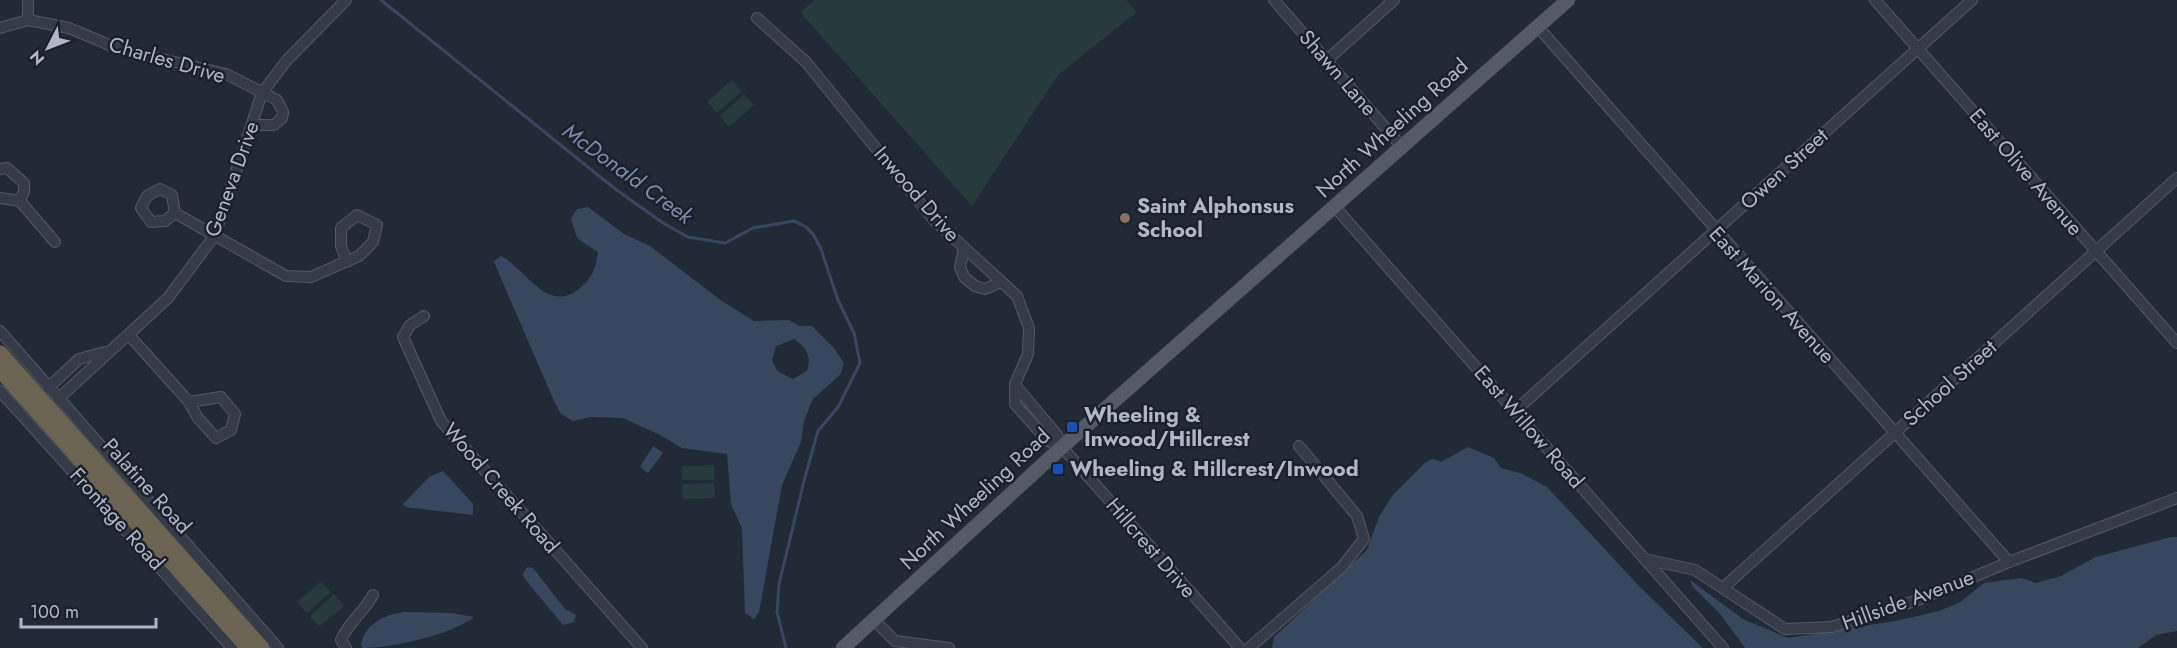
<svg xmlns="http://www.w3.org/2000/svg" width="2177" height="648" font-family="Jost,sans-serif">
<rect width="100%" height="100%" fill="#222a36"/>
<g fill="#283a3b">
<polygon points="815,0 1126,0 1137,12 1058,75 972,206 800,12"/>
<polygon points="732,80 742,91 717,113 707,102"/>
<polygon points="744,94 754,105 729,127 720,116"/>
<polygon points="714,465 714,480 682,480 682,466"/>
<polygon points="714,483 715,498 683,499 682,484"/>
<polygon points="321,581 331,592 307,613 297,602"/>
<polygon points="334,594 344,606 319,627 310,616"/>
</g>
<g fill="#39475e" fill-rule="evenodd">
<path d="M 588,207 L 624,234 L 650,246 L 719,299 L 754,321 L 789,320 L 799,326 L 812,326 L 834,348 L 844,363 L 840,375 L 813,399 L 804,421 L 801,442 L 782,485 L 759,612 L 754,619 L 745,613 L 742,528 L 731,504 L 727,454 L 682,448 L 660,435 L 623,418 L 591,417 L 573,421 L 561,414 L 554,401 L 500,276 L 494,261 L 501,256 C 527,270 547,314 579,289 C 592,279 596,268 598,252 L 577,238 L 571,219 L 577,209 ZM 794,339 C 806,347 812,356 807,371 L 793,379 L 777,371 L 772,360 L 776,346 Z"/>
<polygon points="653,446 663,453 648,473 640,467"/>
<polygon points="1468,447 1494,458 1501,468 1520,473 1547,487 1640,587 1703,648 1272,648 1274,637 1367,550 1379,517 1392,496 1426,462 1433,459 1441,462"/>
<polygon points="443,471 473,504 473,515 405,507 403,504 429,477"/>
<polygon points="2171,537 2177,537 2177,631 2156,635 2138,648 1745,648 1721,615 1693,587 1690,580 1743,619 1788,638 1895,621 1939,611 1959,603 1984,583 2021,578 2036,583 2061,576 2096,557"/>
<polygon points="527,567 533,568 565,609 576,615 574,622 563,625 525,579 523,574"/>
<path d="M 405,612 L 452,613 L 474,617 C 451,635 391,648 363,648 L 361,646 C 363,624 386,614 405,612 Z"/>
</g>
<g fill="none" stroke-linecap="round" stroke-linejoin="round">
<polyline stroke="#39475e" stroke-width="3" points="381,0 614,188 663,223 688,237 725,243 753,228 794,221 806,227 813,234 821,249 838,300 854,333 860,363 838,407 818,431 805,477 779,584 777,612 786,648"/>
<defs>
<g id="minor">
<polyline points="28,0 28,20"/>
<polyline points="1274,0 1402,147"/>
<polyline points="1875,0 2177,343"/>
<polyline points="757,18 806,62 934,220 1017,296 1029,328 1028,354 1015,384 1015,404 1048,441 1062,447"/>
<polyline points="1538,27 2009,562"/>
<polyline points="0,28 28,20 69,28 119,49 226,74 277,100 283,112 282,118 274,125 253,125"/>
<polyline points="1327,60 1394,0"/>
<polyline points="0,169 7,168 24,183 24,191 20,201"/>
<polygon points="160,189 172,195 175,213 165,221 151,222 141,208 147,196"/>
<polyline points="0,198 20,201 55,242"/>
<polyline points="1335,207 1723,648"/>
<polyline points="175,213 286,276 311,277 359,256 373,242 377,225 357,215 341,228 341,246 347,262"/>
<polyline points="964,248 960,267 964,277 975,286 985,289 1001,282"/>
<polyline points="424,316 410,325 403,337 441,421 642,648"/>
<polyline points="0,331 278,648"/>
<polyline points="129,335 189,402 198,418 216,438 231,430 235,414 221,397 189,402"/>
<polyline points="1016,386 1057,435 1062,447 1240,648"/>
<polyline points="48,388 79,359 105,352"/>
<polyline points="0,391 232,648"/>
<polyline points="58,399 168,298 215,235 262,93 287,60 346,0"/>
<polyline points="1516,410 1972,0"/>
<polyline points="1645,559 1695,570 1785,629 1832,627 1921,599 2009,562 2177,498"/>
<polyline points="1723,588 2177,178"/>
<polyline points="874,620 895,641 949,648"/>
<path d="M 346,648 L 341,640 C 348,623 364,612 373,595"/>
<polyline points="1249,648 1342,567 1364,539 1357,516 1299,446"/>
</g>
<polyline id="major" points="843,648 1062,447 1568,0"/>
<g id="highway">
<polyline points="0,353 262,648"/>
<polyline points="0,370 248,648"/>
</g>
</defs>
<use href="#minor" stroke="#535964" stroke-width="12"/>
<use href="#major" stroke="#3f4550" stroke-width="15"/>
<use href="#highway" stroke="#404651" stroke-width="16"/>
<use href="#minor" stroke="#363c47" stroke-width="10"/>
<use href="#major" stroke="#545b67" stroke-width="14"/>
<use href="#highway" stroke="#6c6453" stroke-width="15"/>
</g>
<circle fill="#8d6e63" stroke="#1b212b" stroke-width="2" cx="1125" cy="218" r="6"/>
<g fill="#1a4fb4" stroke="#1b212b" stroke-width="2">
<rect x="1066" y="421" width="12" height="12" rx="3"/>
<rect x="1052" y="463" width="12" height="12" rx="3"/>
</g>
<g text-anchor="middle" dominant-baseline="central" stroke-width="5" stroke-linejoin="round" paint-order="stroke">
<g font-size="21" fill="#b0b6c3" stroke="#1b212b">
<text transform="translate(167 60) rotate(16)">Charles Drive</text>
<text transform="translate(1338 73) rotate(49)">Shawn Lane</text>
<text transform="translate(1392 128) rotate(-42)">North Wheeling Road</text>
<text transform="translate(1784 169) rotate(-42)">Owen Street</text>
<text transform="translate(2026 172) rotate(49)">East Olive Avenue</text>
<text transform="translate(232 179) rotate(-70)">Geneva Drive</text>
<text transform="translate(917 194) rotate(49)">Inwood Drive</text>
<text transform="translate(1772 295) rotate(48)">East Marion Avenue</text>
<text transform="translate(1950 383) rotate(-42)">School Street</text>
<text transform="translate(1529 427) rotate(49)">East Willow Road</text>
<text transform="translate(147 486) rotate(48)">Palatine Road</text>
<text transform="translate(501 488) rotate(49)">Wood Creek Road</text>
<text transform="translate(975 499) rotate(-43)">North Wheeling Road</text>
<text transform="translate(117 519) rotate(48)">Frontage Road</text>
<text transform="translate(1151 548) rotate(49)">Hillcrest Drive</text>
<text transform="translate(1908 600) rotate(-20)">Hillside Avenue</text>
</g>
<g font-size="21" font-weight="bold" fill="#b0b6c3" stroke="#1b212b" text-anchor="start">
<text x="1137" y="206">Saint Alphonsus<tspan x="1137" dy="24">School</tspan></text>
<text x="1084" y="415">Wheeling &amp;<tspan x="1084" dy="24">Inwood/Hillcrest</tspan></text>
<text x="1070" y="469">Wheeling &amp; Hillcrest/Inwood</text>
</g>
<g font-size="22" font-style="italic" fill="#7b8ca9" stroke="#1b212b">
<text transform="translate(628 173) rotate(36)">McDonald Creek</text>
</g>
</g>
<g transform="translate(48 48) rotate(228)" stroke="#1b212b" stroke-width="4.5" paint-order="stroke">
<path d="M0-4.5L10 22L0 15L-10 22Z" fill="#b0b6c3"/>
<text y="-9" font-size="16" font-weight="bold" text-anchor="middle" fill="#b0b6c3">N</text>
</g>
<path d="M21 618v9h135v-9" fill="none" stroke="#b0b6c3" stroke-width="3"/>
<text x="30" y="618" font-size="18" fill="#b0b6c3" stroke="#1b212b" stroke-width="4.5" paint-order="stroke">100 m</text>
</svg>
